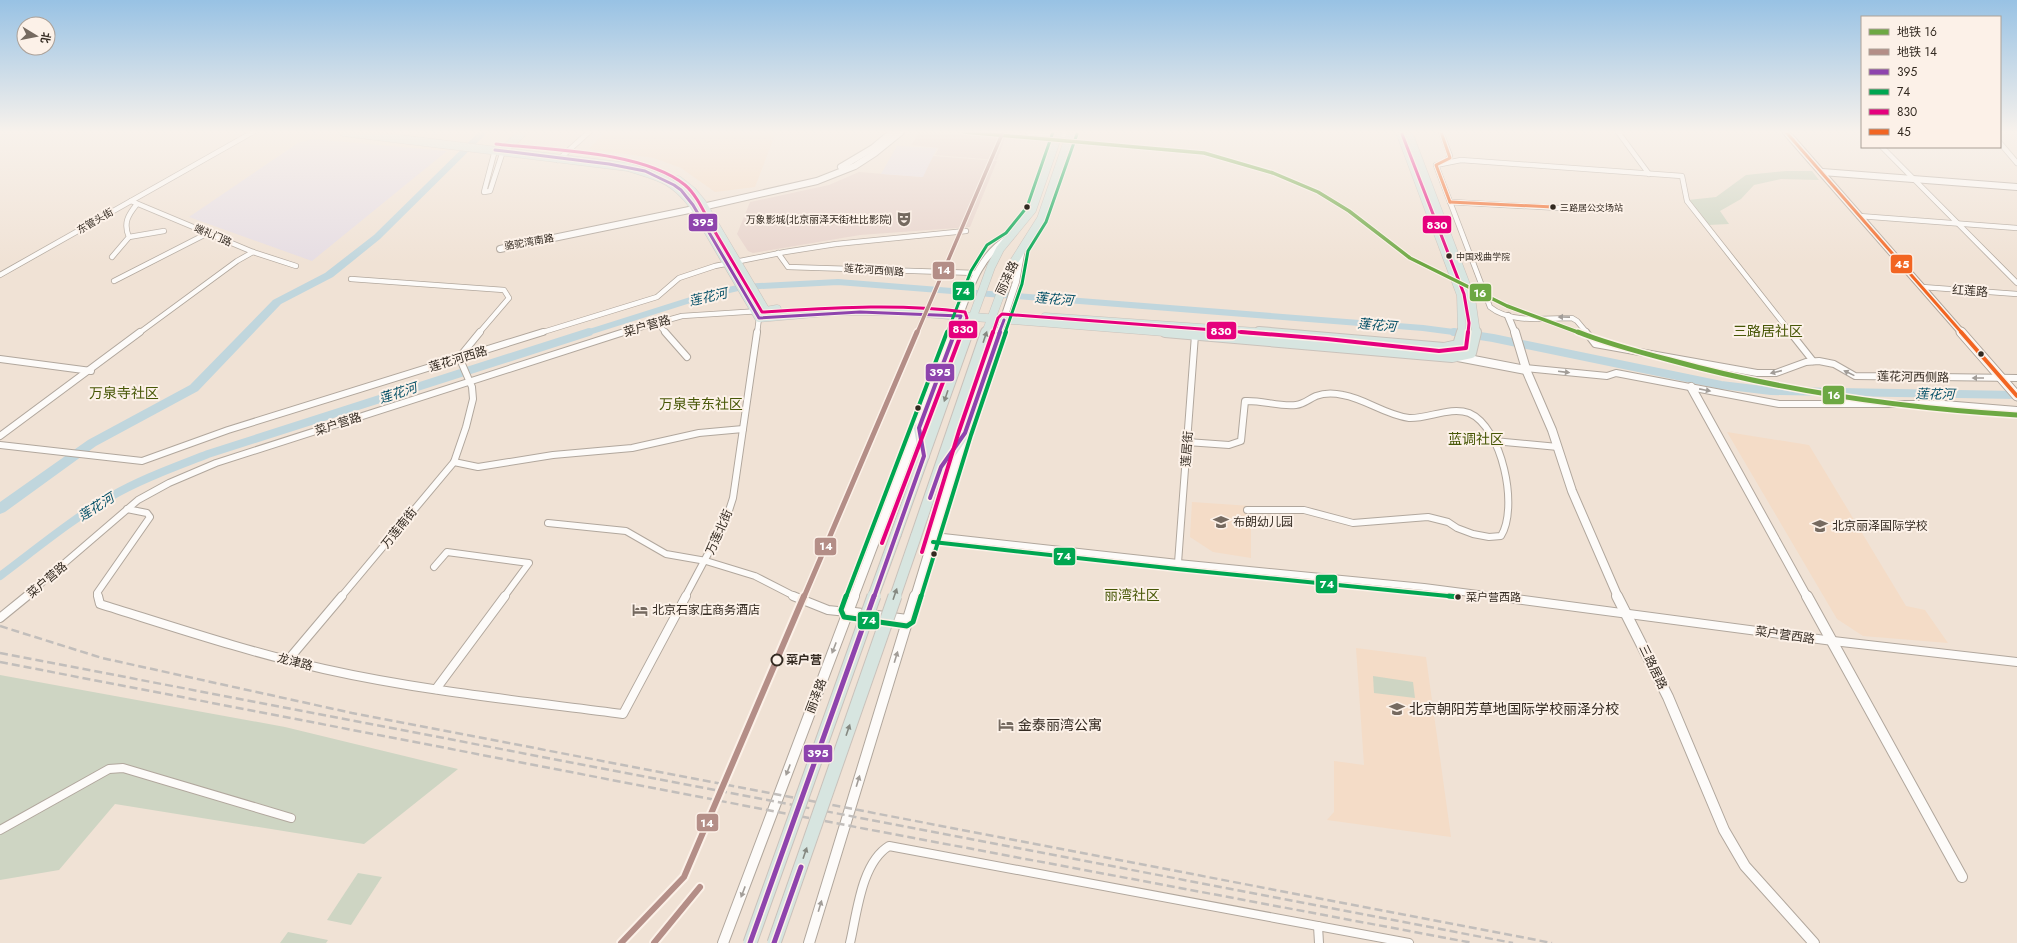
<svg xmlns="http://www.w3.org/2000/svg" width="2017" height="943" font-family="Jost,'Noto Sans SC',sans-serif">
<rect width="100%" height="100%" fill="#f0e2d5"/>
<g fill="#e8d4cc">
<polygon points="920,132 922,132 1005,138 997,160 935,155 939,148 911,145"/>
<polygon points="933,156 997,161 970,227 860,235 753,253 748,251 737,234 750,202 829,185 859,172 922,177"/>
</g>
<g fill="#e6dde3">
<polygon points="312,139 447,151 312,261 189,217 298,143"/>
<polygon points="897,146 937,148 923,177 881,174"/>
</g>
<g fill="#f4dcc7">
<polygon points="605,132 776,132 755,187 715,192 681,168 654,158 589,149"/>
<polygon points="1727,432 1809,445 1906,606 1925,610 1948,643 1863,636 1837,619"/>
<polygon points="1192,502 1251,506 1251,558 1213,552 1190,537"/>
<polygon points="1356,648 1426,657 1451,837 1327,820 1334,812 1334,761 1364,765"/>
</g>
<g fill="#ced5c3">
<polygon points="1786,171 1812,171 1819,180 1781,179 1754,185 1741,199 1720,211 1729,224 1708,225 1688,200 1716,197 1746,175"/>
<polygon points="0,675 285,727 458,769 364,844 115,804 59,870 0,880"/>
<polygon points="1373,676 1413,682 1415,698 1374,693"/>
<polygon points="358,873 382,877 351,925 327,920"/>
<polygon points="288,932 328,940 326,943 280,943"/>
</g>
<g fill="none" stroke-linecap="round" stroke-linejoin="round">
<polyline stroke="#c0d6dd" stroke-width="6" points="586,333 703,296 742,287 838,282 1423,328 1461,333"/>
<g stroke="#c0d6dd" stroke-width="8">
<polyline points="1454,332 1493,338 1721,385 1771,391 2017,395"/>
<path d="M 0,576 C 36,549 71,520 110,497 C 141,479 175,467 208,454 L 589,332"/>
</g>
<polygon fill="#c0d6dd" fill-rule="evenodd" points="479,132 488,132 380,239 333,277 281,304 198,391 96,446 5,512 0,514 0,502 88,440 190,385 273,300 325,273 374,235"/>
<defs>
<g id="minor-far2">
<polyline points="1441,132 1450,156 1446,162"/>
<polyline points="1618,132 1649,174"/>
<polyline points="2000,143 2017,163"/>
<polyline points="1882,147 2017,283"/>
<polyline points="495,150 484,192 490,191 503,151"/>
<polyline points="558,160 589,132"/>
<polyline points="131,201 253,252 296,266"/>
<polyline points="1450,202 1595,210"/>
<polyline points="1859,216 2017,228"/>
<polyline points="129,237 164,231"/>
<polyline points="778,253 788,267 977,273"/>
<path d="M 112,257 L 129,237 C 123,223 128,215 137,204"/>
<polyline points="0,275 253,132"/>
<polyline points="351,279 504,290 509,298 479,333"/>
<polyline points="114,281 208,233"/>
<polyline points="1922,287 2017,294"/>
<polyline points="656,322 666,333"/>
<polyline points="139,333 237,261 253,252"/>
<polyline points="540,333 657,297 679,278 715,266 785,252 836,244 966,231"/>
<polyline points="621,333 682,316 760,311"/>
<polyline points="757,333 759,318 766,311"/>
<path d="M 1587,333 L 1577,321 L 1572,318 C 1547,318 1511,324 1490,307 L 1436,165 L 1461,160 L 1682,176 L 1687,201 L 1791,333"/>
</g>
<g id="minor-far1">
<polyline points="665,332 687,357"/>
<polyline points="1586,332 1595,344 1757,373 1776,373 1806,362 1819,361 1834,364 1855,376 2017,378"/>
<polyline points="1790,332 1813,361"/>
<polyline points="0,359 91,371"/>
<polyline points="1525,368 1607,376 1616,373 1779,404 1944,404 2017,410"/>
<polyline points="0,436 140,332"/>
<polyline points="1494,441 1558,447"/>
<path d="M 1187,442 L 1229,445 L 1241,441 L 1245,401 C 1262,400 1279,407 1296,405 C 1304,404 1309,399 1316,396 C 1324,393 1334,393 1343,395 C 1366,399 1385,415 1409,418 C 1428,419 1450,406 1469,413 C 1502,427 1519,507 1501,536 L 1489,537 L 1473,534 L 1457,528 L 1448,522 L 1428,517 L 1353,523 L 1304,510 L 1247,510"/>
<polyline points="0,445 142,461 228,430 543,332"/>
<polyline points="454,462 478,467 553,455 632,448 699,433 743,429"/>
<polyline points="548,523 626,531 666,554 706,561 755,576 796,597"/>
<polyline points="934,536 1178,563 1424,587 1501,597"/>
<polyline points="1178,563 1195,335"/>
<polyline points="434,567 447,552 529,563 504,597"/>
<polyline points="25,597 138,500 169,483 216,463 624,332"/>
<polyline points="98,597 97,593 150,517 147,513 127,509"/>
<polyline points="341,597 454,462 466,427 473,399 472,387 462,364 462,354 480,332"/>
<polyline points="685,597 726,520 733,498 757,332"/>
</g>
<g id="minor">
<path d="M 98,596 L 100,604 C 174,627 248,652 324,669 C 422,691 523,701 623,714 L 686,596"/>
<polyline points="793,596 828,610 847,612"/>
<polyline points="1493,596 1833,641 2017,662"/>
<polyline points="0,618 27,596"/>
<polyline points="288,660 342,596"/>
<polyline points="436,689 505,596"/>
<polyline points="0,830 109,769 123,768 291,818"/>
<polyline points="1318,926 1319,943"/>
<path d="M 850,943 C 857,914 861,863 889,846 L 1409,943"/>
</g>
<g id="tertiary-far2">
<polyline points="1029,132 1071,135"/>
<polyline points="841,167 873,148 892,132"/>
<polyline points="1822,172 2017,187"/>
<polyline points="500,249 689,210 817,181 855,166 875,153 901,132"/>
<polyline points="1508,316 1515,333"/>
<path d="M 953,333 C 967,299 975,257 1010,237"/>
<polyline points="999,333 1016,282 1022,249"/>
</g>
<g id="tertiary-far1">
<polyline points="1515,332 1527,372 1552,430 1572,491 1618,597"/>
<polyline points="1458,357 1526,370"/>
<polyline points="1691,387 1807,597"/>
<polyline points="854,597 954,332"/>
<polyline points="915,597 965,433 999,332"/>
</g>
<g id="tertiary">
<polyline points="1617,596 1668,697 1724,830 1745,866 1814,943"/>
<polyline points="1807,596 1962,877"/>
<polyline points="847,612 907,620"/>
<polyline points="723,943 854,596"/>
<polyline points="809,943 915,596"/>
</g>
<polyline id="secondary-far1" points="1786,132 1962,333"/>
<polyline id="secondary" points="1961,332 2017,396"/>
<g id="primary-far1">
<path d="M 343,132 L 628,167 C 659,177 672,178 693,205 L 759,318 L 837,311 L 899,311 L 1177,333"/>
<polyline points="1400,132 1461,295 1462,333"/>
<polyline points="1408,132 1471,298 1476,333"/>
<polyline points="503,151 523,132"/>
<polyline points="678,180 692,191 702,203 766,311 777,309"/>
<polyline points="1045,317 1271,333"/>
<polyline points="967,333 991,267 1000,249 1032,210 1059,132"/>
<polyline points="986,333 1010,268 1041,219 1071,132"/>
</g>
<g id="primary">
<polyline points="1165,332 1452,357 1471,353 1476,332"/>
<polyline points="1259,332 1444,348 1458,345 1462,332"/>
<polyline points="919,428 924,456"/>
<polyline points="947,459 965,433"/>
<polyline points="896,534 968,332"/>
<polyline points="916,536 986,332"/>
</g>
</defs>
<use href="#minor-far2" stroke="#b1a79d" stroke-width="6"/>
<use href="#minor-far1" stroke="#b1a79d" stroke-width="8"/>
<use href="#minor" stroke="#b1a79d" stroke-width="10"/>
<use href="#tertiary-far2" stroke="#b1a79d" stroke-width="8"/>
<use href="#tertiary-far1" stroke="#b1a79d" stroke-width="10"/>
<use href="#tertiary" stroke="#b1a79d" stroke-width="12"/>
<use href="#secondary-far1" stroke="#b1a79d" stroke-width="8"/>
<use href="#secondary" stroke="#b1a79d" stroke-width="11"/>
<use href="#primary-far1" stroke="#c9c2bb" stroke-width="9"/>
<use href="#primary" stroke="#c9c2bb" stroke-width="12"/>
<use href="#minor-far2" stroke="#fdfbf9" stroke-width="4.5"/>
<use href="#minor-far1" stroke="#fdfbf9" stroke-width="6"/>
<use href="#minor" stroke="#fdfbf9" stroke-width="8"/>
<use href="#tertiary-far2" stroke="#fdfbf9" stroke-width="6"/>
<use href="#tertiary-far1" stroke="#fdfbf9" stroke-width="8"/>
<use href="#tertiary" stroke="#fdfbf9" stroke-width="10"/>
<use href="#secondary-far1" stroke="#fdfbf9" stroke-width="6"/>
<use href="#secondary" stroke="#fdfbf9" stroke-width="9"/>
<use href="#primary-far1" stroke="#d7e5e0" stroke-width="8"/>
<use href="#primary" stroke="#d7e5e0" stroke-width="10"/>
<g stroke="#c2bebb" stroke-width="2.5" stroke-dasharray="8 4" stroke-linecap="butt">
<polyline points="0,626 102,658 352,713 1552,943"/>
<polyline points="0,653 1513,943"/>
<polyline points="0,662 866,829 1473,943"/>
</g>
<defs>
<g id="primary-bridge-far1">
<polyline points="873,597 896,534"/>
<polyline points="895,597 916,536"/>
</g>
<g id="primary-bridge">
<polyline points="750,943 874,596"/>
<polyline points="774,943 895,596"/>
</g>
</defs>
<use href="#primary-bridge-far1" stroke="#c9c2bb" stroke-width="12" stroke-linecap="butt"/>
<use href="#primary-bridge" stroke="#c9c2bb" stroke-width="15" stroke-linecap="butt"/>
<use href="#primary-bridge-far1" stroke="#d7e5e0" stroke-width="10"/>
<use href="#primary-bridge" stroke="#d7e5e0" stroke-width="13"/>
<defs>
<g id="bus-1-far2">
<polyline points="495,150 609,164 645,171 674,185 681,190 693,205 759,318 860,312 961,316 954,333"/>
<polyline points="999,333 1004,320"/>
</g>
<g id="bus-1-far1">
<polyline points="930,498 941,467 965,433 1000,332"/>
<polyline points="874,597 924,456 919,428 955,332"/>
</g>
<g id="bus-1">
<polyline points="750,943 874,596"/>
<polyline points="774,943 801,867"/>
</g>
<g id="bus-2-far2">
<polyline points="947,333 971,271 987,245 1006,233 1027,207 1053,132"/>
<polyline points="1005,333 1022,284 1028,251 1046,222 1077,134"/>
</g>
<g id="bus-2-far1">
<polyline points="933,542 1177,569 1458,597"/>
<polyline points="846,597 947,332"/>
<polyline points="921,597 971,435 1006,332"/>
</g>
<g id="bus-2">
<polyline points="846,596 841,610 844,617 907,626 913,622 921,596"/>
<polyline points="1449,596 1458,597"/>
</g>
<g id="bus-3-far1">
<polyline points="1402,134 1464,294 1469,323 1468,333"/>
<path d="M 496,144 C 549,150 643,151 685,185 C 696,194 704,212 711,225 C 728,254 745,283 762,312 C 830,308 897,303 965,312 L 967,318 L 961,333"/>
<polyline points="993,333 998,318 1002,314 1254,333"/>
</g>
<g id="bus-3">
<polyline points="1241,332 1327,339 1439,351 1466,348 1468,332"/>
<polyline points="882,543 962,332"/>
<polyline points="922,552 959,431 993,332"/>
</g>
<g id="bus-4-far1">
<polyline points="1441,132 1450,158 1436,165 1450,202"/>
<polyline points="1786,132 1962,333"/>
<polyline points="1450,202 1553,207"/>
</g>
<polyline id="bus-4" points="1961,332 2017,396"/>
</defs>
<use href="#bus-1-far2" stroke="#fcf1e8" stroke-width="5"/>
<use href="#bus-1-far1" stroke="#fcf1e8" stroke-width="7"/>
<use href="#bus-1" stroke="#fcf1e8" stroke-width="8"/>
<use href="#bus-2-far2" stroke="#fcf1e8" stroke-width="5"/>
<use href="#bus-2-far1" stroke="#fcf1e8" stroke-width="7"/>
<use href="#bus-2" stroke="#fcf1e8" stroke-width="8"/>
<use href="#bus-3-far1" stroke="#fcf1e8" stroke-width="5"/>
<use href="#bus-3" stroke="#fcf1e8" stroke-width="7"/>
<use href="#bus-4-far1" stroke="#fcf1e8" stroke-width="5"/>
<use href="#bus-4" stroke="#fcf1e8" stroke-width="7"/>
<use href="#bus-1-far2" stroke="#8e44ad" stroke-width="3"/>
<use href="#bus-1-far1" stroke="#8e44ad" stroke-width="4"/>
<use href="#bus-1" stroke="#8e44ad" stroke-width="5"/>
<use href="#bus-2-far2" stroke="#00a651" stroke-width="3"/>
<use href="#bus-2-far1" stroke="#00a651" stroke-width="4"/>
<use href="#bus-2" stroke="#00a651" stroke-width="5"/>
<use href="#bus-3-far1" stroke="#e5007d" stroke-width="3"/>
<use href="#bus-3" stroke="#e5007d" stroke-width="4"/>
<use href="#bus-4-far1" stroke="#f26522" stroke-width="3"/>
<use href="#bus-4" stroke="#f26522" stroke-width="4"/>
<defs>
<polyline id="metro-1-far1" points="964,132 1204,153 1273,173 1318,192 1349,211 1410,258 1507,306 1580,333"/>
<path id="metro-1" d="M 1578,332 C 1608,344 1639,352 1670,360 C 1783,391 1900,408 2017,415"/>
<polyline id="metro-2-far2" points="917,333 1003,132"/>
<polyline id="metro-2-far1" points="804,597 917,332"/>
<g id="metro-2">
<polyline points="621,943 684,877 804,596"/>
<polyline points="654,943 700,887"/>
</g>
</defs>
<use href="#metro-1-far1" stroke="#fcf1e8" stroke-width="5.5"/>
<use href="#metro-1" stroke="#fcf1e8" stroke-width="8"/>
<use href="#metro-2-far2" stroke="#fcf1e8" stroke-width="5.5"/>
<use href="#metro-2-far1" stroke="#fcf1e8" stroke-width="8"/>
<use href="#metro-2" stroke="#fcf1e8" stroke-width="10"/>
<use href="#metro-1-far1" stroke="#6da843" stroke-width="3.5"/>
<use href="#metro-1" stroke="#6da843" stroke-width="5"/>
<use href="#metro-2-far2" stroke="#b48e87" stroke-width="3.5"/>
<use href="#metro-2-far1" stroke="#b48e87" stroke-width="5"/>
<use href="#metro-2" stroke="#b48e87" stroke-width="6"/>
</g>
<defs><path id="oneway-solid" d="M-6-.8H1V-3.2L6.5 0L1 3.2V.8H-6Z"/></defs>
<g fill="#a29d98">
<use href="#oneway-solid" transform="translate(1564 317) rotate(-179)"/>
<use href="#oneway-solid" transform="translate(1564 372) rotate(7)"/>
<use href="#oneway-solid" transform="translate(1776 372) rotate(167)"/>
<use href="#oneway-solid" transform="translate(1849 373) rotate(-154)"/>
<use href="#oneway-solid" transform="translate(1978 378) rotate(180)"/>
<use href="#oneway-solid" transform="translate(1705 390) rotate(11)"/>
<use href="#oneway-solid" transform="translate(834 648) rotate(111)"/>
<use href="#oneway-solid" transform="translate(896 657) rotate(-73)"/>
<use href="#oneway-solid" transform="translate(788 770) rotate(111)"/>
<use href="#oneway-solid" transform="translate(858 781) rotate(-73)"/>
<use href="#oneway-solid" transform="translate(743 892) rotate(111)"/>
<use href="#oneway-solid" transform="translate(820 906) rotate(-73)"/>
</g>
<g fill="#858880">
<use href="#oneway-solid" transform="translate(985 337) rotate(-71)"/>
<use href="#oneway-solid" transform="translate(946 396) rotate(109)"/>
<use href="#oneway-solid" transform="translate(895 594) rotate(-71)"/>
<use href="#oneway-solid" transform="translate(848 730) rotate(-71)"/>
<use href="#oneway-solid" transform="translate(805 853) rotate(-71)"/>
</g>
<linearGradient id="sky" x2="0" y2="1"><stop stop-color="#98c2e4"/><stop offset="0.5" stop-color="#f8f2ec"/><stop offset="1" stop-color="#f8f2ec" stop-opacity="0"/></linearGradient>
<rect width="2017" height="264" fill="url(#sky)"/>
<defs>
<symbol id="theatre-bare" viewBox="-9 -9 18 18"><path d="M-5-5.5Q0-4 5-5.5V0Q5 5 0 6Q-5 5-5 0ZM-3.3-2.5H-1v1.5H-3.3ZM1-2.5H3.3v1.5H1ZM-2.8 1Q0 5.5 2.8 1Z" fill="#756a60" stroke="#fcf1e8" stroke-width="2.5" paint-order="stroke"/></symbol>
<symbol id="school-bare" viewBox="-9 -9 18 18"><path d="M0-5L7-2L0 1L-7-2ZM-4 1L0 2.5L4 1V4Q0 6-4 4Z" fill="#756a60" stroke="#fcf1e8" stroke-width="2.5" paint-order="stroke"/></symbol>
<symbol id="hotel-bare" viewBox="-9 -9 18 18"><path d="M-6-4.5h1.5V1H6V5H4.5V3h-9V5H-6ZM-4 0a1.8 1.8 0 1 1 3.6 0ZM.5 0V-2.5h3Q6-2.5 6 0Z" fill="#756a60" stroke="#fcf1e8" stroke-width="2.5" paint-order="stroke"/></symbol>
</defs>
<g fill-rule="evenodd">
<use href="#theatre-bare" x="893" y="208" width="22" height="22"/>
<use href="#school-bare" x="1210" y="511" width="22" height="22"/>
<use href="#school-bare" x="1809" y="515" width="22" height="22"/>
<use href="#hotel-bare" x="629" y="599" width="22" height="22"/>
<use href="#school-bare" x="1386" y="698" width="22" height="22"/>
<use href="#hotel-bare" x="995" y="714" width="22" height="22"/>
</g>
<g fill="#332a21" stroke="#fcf1e8" stroke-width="1.5">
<circle cx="1027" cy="207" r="3.5"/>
<circle cx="1553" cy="207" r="3.5"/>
<circle cx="1449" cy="256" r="3.5"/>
<circle cx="1981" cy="354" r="3.5"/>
<circle cx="918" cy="408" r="3.5"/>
<circle cx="934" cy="554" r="3.5"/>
<circle cx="1458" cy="597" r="3.5"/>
</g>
<circle fill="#fcf1e8" stroke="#332a21" stroke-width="2" cx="777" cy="660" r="5.5"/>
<g text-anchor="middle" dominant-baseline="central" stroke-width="4" stroke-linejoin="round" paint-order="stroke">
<g font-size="9" fill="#332a21" stroke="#fcf1e8" text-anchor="start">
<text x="1560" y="207">三路居公交场站</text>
<text x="1456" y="256">中国戏曲学院</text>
</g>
<g font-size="10" fill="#332a21" stroke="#fcf1e8" text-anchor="end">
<text x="892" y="219">万象影城(北京丽泽天街杜比影院)</text>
</g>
<g font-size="10" fill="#332a21" stroke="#fcf1e8">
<text transform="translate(95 221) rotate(-30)">东管头街</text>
<text transform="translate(213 235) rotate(23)">端礼门路</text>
<text transform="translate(529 242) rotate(-10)">骆驼湾南路</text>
<text transform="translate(874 270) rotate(4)">莲花河西侧路</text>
</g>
<g font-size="11" fill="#332a21" stroke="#fcf1e8" text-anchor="start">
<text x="1466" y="597">菜户营西路</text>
</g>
<g font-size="12" fill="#332a21" stroke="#fcf1e8">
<text transform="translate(1007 278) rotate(-65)">丽泽路</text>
<text transform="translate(1970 291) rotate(4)">红莲路</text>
<text transform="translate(647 326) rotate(-16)">菜户营路</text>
<text transform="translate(458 359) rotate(-17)">莲花河西路</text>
<text transform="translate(1913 377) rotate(1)">莲花河西侧路</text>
<text transform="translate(338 424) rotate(-18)">菜户营路</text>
<text transform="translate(1187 449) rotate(-86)">莲居街</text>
<text transform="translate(399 528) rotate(-51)">万莲南街</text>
<text transform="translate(719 532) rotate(-66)">万莲北街</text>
<text transform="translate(47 580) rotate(-40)">菜户营路</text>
<text transform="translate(1785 635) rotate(8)">菜户营西路</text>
<text transform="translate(295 662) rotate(14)">龙津路</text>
<text transform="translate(1653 667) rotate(64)">三路居路</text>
<text transform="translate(816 696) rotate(-69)">丽泽路</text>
</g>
<g font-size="12" fill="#332a21" stroke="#fcf1e8" text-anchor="start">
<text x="1233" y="522">布朗幼儿园</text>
<text x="1832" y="526">北京丽泽国际学校</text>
<text x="652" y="610">北京石家庄商务酒店</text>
</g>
<g font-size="12" font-weight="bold" fill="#332a21" stroke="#fcf1e8" text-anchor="start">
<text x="786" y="660">菜户营</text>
</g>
<g font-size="13" font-style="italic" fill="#065168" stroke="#fcf1e8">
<text transform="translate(708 297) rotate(-13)">莲花河</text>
<text transform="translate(1054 299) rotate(5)">莲花河</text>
<text transform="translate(1377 325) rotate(5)">莲花河</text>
<text transform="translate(398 393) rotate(-18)">莲花河</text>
<text transform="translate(1935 394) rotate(1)">莲花河</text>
<text transform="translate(96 507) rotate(-32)">莲花河</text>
</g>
<g font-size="14" fill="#475706" stroke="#fcf1e8">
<text x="1768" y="331">三路居社区</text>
<text x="124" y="393">万泉寺社区</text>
<text x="701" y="404">万泉寺东社区</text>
<text x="1476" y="439">蓝调社区</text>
<text x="1132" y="595">丽湾社区</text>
</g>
<g font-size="14" fill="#332a21" stroke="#fcf1e8" text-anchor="start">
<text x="1409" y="709">北京朝阳芳草地国际学校丽泽分校</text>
<text x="1018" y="725">金泰丽湾公寓</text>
</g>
</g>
<g stroke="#fcf1e8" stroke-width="1.5">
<rect x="688" y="213" width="30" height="19" rx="4" fill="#8e44ad"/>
<rect x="1422" y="215" width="30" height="19" rx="4" fill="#e5007d"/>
<rect x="1890" y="254" width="23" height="20" rx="4" fill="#f26522"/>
<rect x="932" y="261" width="23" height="19" rx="4" fill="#b48e87"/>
<rect x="952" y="281" width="23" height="20" rx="4" fill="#00a651"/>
<rect x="1469" y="283" width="23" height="19" rx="4" fill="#6da843"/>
<rect x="948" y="320" width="30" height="19" rx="4" fill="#e5007d"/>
<rect x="1206" y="321" width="31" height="19" rx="4" fill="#e5007d"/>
<rect x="925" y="363" width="30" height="19" rx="4" fill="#8e44ad"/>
<rect x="1822" y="385" width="23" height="20" rx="4" fill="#6da843"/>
<rect x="814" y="537" width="23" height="19" rx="4" fill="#b48e87"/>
<rect x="1053" y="547" width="23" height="19" rx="4" fill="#00a651"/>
<rect x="1315" y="574" width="23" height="20" rx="4" fill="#00a651"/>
<rect x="857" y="611" width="23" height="19" rx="4" fill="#00a651"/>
<rect x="803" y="744" width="30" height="19" rx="4" fill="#8e44ad"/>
<rect x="696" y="813" width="23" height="19" rx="4" fill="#b48e87"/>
</g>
<g font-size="11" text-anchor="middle" font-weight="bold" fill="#fff">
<text x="703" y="226">395</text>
<text x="1437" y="229">830</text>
<text x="1902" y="268">45</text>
<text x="944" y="274">14</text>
<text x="963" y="295">74</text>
<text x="1480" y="297">16</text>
<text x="963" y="333">830</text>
<text x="1221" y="335">830</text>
<text x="940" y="376">395</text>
<text x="1834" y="399">16</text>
<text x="826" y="550">14</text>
<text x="1064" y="560">74</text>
<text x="1327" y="588">74</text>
<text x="869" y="624">74</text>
<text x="818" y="757">395</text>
<text x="707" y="827">14</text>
</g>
<rect x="1861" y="16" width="140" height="132" fill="#fcf1e8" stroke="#aca198"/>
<rect x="1869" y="29" width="20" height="6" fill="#6da843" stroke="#aca198"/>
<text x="1897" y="36" font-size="12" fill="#332a21">地铁 16</text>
<rect x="1869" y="49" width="20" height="6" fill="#b48e87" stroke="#aca198"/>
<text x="1897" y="56" font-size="12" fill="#332a21">地铁 14</text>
<rect x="1869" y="69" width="20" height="6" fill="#8e44ad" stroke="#aca198"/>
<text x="1897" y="76" font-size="12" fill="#332a21">395</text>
<rect x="1869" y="89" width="20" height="6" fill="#00a651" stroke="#aca198"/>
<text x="1897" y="96" font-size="12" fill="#332a21">74</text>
<rect x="1869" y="109" width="20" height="6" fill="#e5007d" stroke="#aca198"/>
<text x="1897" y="116" font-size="12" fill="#332a21">830</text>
<rect x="1869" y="129" width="20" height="6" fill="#f26522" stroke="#aca198"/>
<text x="1897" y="136" font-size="12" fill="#332a21">45</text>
<g transform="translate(36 36) rotate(100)"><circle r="19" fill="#fcf1e8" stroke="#aca198"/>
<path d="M0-3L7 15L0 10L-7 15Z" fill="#756a60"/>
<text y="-6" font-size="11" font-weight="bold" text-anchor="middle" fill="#332a21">北</text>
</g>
</svg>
